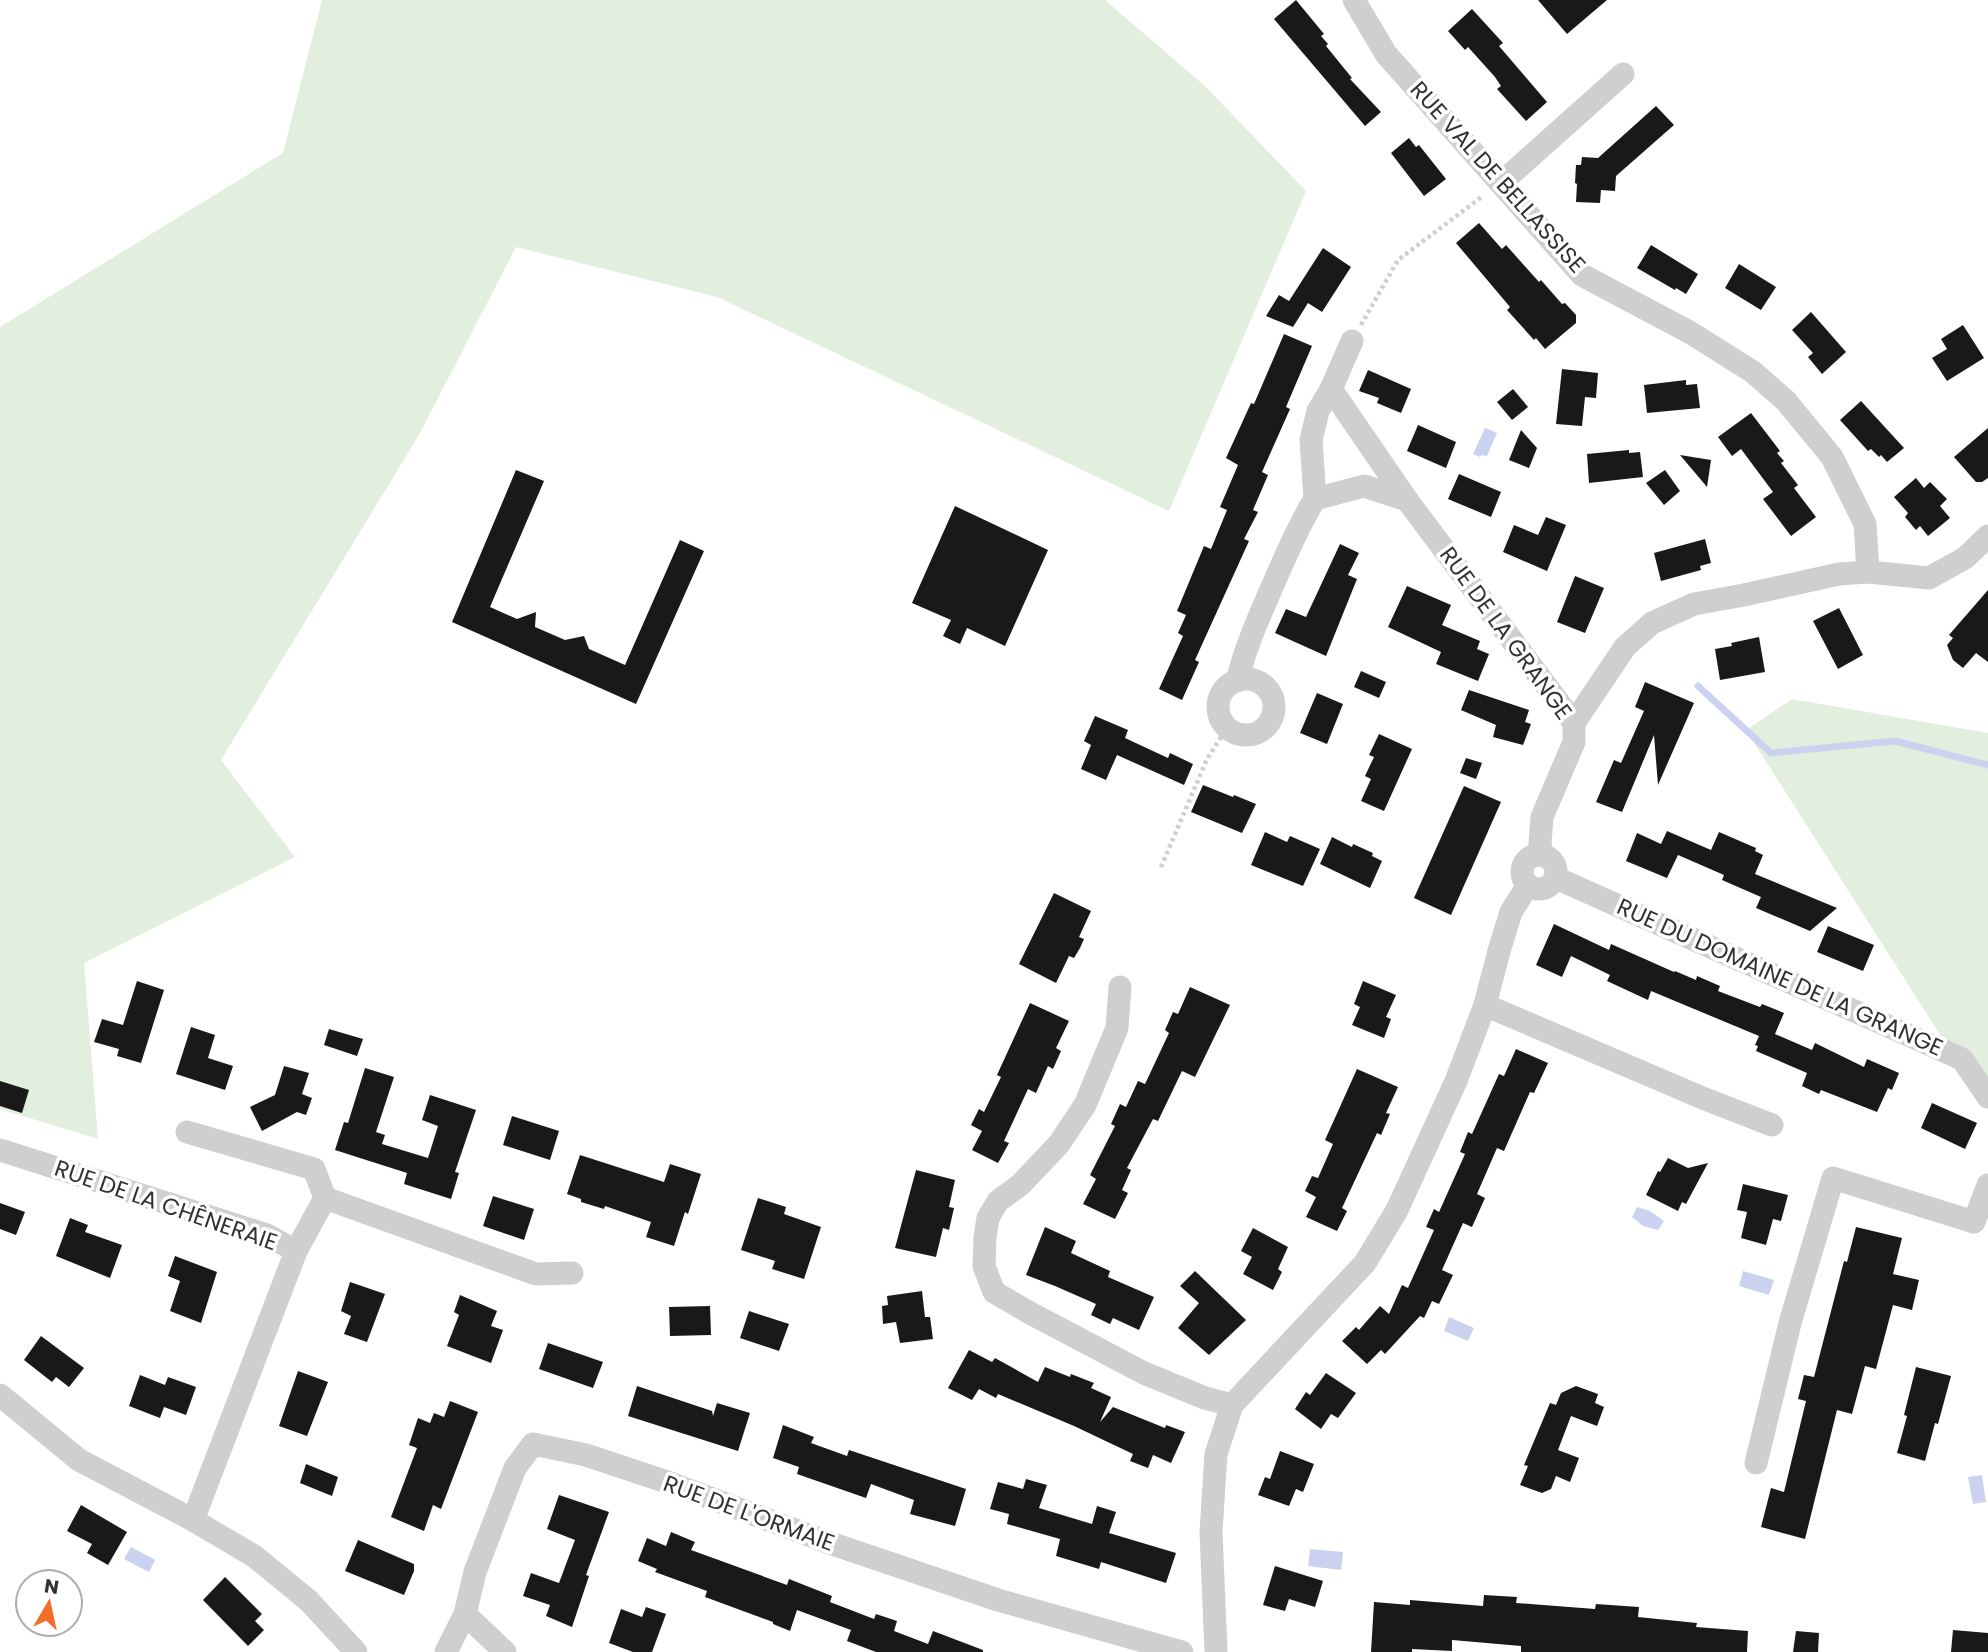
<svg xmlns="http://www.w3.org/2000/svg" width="1988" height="1652" font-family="Poppins,sans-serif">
<rect width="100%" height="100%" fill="#fff"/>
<g fill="#e2efdf">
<polygon points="322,0 1105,0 1205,86 1306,191 1169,511 717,297 516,247 419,435 221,760 295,857 84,963 98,1139 0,1109 0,327 283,153"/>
<polygon points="1792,699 1988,733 1988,1110 1746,730"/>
</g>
<g fill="#cbd2f0">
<polygon points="1485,428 1497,433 1487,456 1482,455 1480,457 1473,454"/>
<polygon points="1637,1207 1650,1211 1664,1221 1658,1230 1643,1226 1632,1217"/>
<polygon points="1743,1271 1774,1280 1769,1295 1739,1286"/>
<polygon points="1449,1317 1474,1328 1468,1341 1444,1331"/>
<polygon points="1982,1475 1986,1502 1973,1504 1968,1477"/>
<polygon points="131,1547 155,1560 149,1572 124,1559"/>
<polygon points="1310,1549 1343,1552 1341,1570 1308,1566"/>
</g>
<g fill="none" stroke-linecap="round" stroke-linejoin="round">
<polyline stroke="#cbd2f0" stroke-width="7" points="1698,686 1771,753 1895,741 1988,765"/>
</g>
<g fill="#191919">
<polygon points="1296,0 1324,34 1321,36 1328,44 1326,46 1352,78 1350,79 1381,112 1365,126 1274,19"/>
<polygon points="1538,0 1607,0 1567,34"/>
<polygon points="1472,9 1503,43 1499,46 1547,102 1526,121 1497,89 1501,86 1495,77 1468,47 1465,50 1448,31"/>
<polygon points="1656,106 1674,125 1616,176 1615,191 1601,190 1600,203 1576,202 1577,184 1575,183 1576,165 1581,165 1582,157 1598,158"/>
<polygon points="1409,138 1416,147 1419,145 1446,179 1424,196 1391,153"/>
<polygon points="1479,223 1502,249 1506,245 1539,282 1541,280 1562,304 1565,303 1576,315 1576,323 1545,349 1536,338 1534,340 1507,310 1510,307 1456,243"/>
<polygon points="1651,245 1698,274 1686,294 1676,288 1675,290 1637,268"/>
<polygon points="1323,248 1351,267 1322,312 1308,303 1293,327 1266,316 1279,295 1289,301"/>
<polygon points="1739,264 1776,287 1761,310 1725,288"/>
<polygon points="1811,312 1846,352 1822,374 1808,357 1813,353 1792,330"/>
<polygon points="1963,325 1984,358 1947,381 1932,358 1947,349 1941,339"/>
<polygon points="1284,334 1312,346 1286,407 1290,409 1262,472 1268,475 1253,510 1258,512 1244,539 1249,541 1195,660 1199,662 1182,700 1159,689 1183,636 1178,633 1186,615 1177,611 1204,546 1211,549 1227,510 1220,507 1238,465 1226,458 1251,403 1254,404"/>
<polygon points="1562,369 1598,373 1596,398 1585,397 1582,426 1556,424"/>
<polygon points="1368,370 1411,389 1401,413 1377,403 1379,398 1359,391"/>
<polygon points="1686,380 1686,385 1697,384 1700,408 1647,413 1644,385"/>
<polygon points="1513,389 1528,407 1512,420 1497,402"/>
<polygon points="1861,401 1904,448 1887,462 1881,455 1879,457 1871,449 1868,451 1840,420"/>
<polygon points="1751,413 1780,451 1777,453 1784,461 1781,463 1798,485 1794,488 1816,517 1791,536 1763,499 1773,492 1741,449 1732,456 1718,437"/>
<polygon points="1418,425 1456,442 1446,468 1407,451"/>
<polygon points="1988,428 1988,478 1982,482 1976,482 1954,457"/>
<polygon points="1521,430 1537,448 1529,468 1509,460"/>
<polygon points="1629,450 1629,453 1640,452 1643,477 1589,483 1587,454"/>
<polygon points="1680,455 1711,460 1707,487"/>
<polygon points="516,470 544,481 490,607 517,619 536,612 535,627 565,640 584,636 589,649 625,665 680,540 704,551 636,704 452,622"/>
<polygon points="1665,470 1680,491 1664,505 1646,483"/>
<polygon points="1459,474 1501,492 1491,517 1448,499"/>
<polygon points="1916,478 1924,488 1930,482 1947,499 1940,506 1950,518 1928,536 1920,526 1916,530 1905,517 1908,513 1894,497"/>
<polygon points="955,506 1048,550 1005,646 967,628 960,644 943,636 951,620 912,603"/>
<polygon points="1546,517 1566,525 1547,571 1503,552 1514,525 1538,535"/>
<polygon points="1705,539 1711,563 1700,566 1701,570 1661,581 1654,553"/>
<polygon points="1340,544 1359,553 1348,575 1357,579 1326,656 1275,633 1286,609 1306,617"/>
<polygon points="1575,576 1604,588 1585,633 1557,622"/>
<polygon points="1407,586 1451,605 1442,625 1480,641 1477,649 1489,654 1478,681 1436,664 1441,652 1388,627"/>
<polygon points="1988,590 1988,662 1976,653 1963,668 1953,660 1947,645 1953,638 1949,635"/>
<polygon points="1839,608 1863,655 1838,669 1813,621"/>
<polygon points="1759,637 1765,672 1720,680 1715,649 1732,646 1731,643"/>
<polygon points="1361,671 1386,682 1379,698 1354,687"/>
<polygon points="1645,682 1694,703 1658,785 1654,735 1622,812 1596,802 1614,760 1621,763 1644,711 1635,707"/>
<polygon points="1469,690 1529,710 1525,722 1531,724 1523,745 1493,737 1496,725 1461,710"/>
<polygon points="1317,693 1343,704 1327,744 1300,733"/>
<polygon points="1095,716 1128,730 1125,738 1168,758 1170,753 1193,764 1184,785 1117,755 1106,780 1081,769 1091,745 1084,741"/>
<polygon points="1379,734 1412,749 1384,811 1361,801 1371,779 1365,776 1374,757 1369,755"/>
<polygon points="1466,758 1482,763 1476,779 1460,773"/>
<polygon points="1203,785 1233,797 1234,795 1256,804 1242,833 1191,812"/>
<polygon points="1464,786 1501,802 1451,915 1414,898"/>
<polygon points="1667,831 1711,850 1719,832 1756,848 1755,851 1763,855 1755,874 1837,908 1810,931 1756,908 1761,897 1722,880 1724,875 1678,855 1667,878 1626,861 1637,833 1661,844"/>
<polygon points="1265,832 1287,842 1290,836 1320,849 1303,886 1251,865"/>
<polygon points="1332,837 1352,847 1353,844 1373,853 1372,856 1382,861 1370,888 1320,864"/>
<polygon points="1054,893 1091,911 1079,937 1084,939 1080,948 1074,958 1069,956 1056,983 1019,964"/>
<polygon points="1554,924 1609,950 1611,944 1674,972 1675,971 1696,980 1697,976 1720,986 1718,991 1760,1007 1762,1004 1784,1013 1775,1034 1812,1050 1815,1043 1864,1067 1867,1059 1899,1073 1892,1090 1888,1088 1877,1112 1821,1090 1819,1094 1802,1086 1807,1073 1756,1051 1758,1046 1755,1045 1759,1036 1651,991 1648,1000 1607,981 1610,975 1571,956 1562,977 1536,965"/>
<polygon points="1828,926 1874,945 1863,971 1817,952"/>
<polygon points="137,981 164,990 141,1063 117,1056 119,1049 94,1042 102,1019 123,1025"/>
<polygon points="1363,981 1396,995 1386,1017 1391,1019 1384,1038 1352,1025 1360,1007 1354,1004"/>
<polygon points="1190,987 1230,1005 1195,1077 1182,1071 1158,1121 1153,1119 1127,1168 1131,1170 1122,1190 1128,1193 1115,1219 1083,1204 1096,1179 1090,1175 1115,1126 1111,1124 1120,1104 1126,1107 1138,1081 1145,1084 1169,1033 1165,1030 1173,1012 1178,1014"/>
<polygon points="1030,1003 1069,1021 1056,1048 1061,1051 1053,1069 1048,1066 1036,1093 1028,1089 1004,1141 1009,1143 998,1163 972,1150 982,1131 971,1125 979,1109 984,1112 1001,1077 997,1075"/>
<polygon points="191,1027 215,1035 208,1058 233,1066 225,1090 176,1074"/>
<polygon points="329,1029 363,1039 357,1056 324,1045"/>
<polygon points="1516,1049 1548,1063 1534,1093 1530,1092 1504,1151 1497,1148 1477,1194 1485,1198 1472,1227 1463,1223 1442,1270 1453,1275 1439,1304 1432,1301 1424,1318 1420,1316 1385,1354 1381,1350 1367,1364 1342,1341 1356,1327 1359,1330 1380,1306 1389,1314 1402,1285 1408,1288 1434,1230 1426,1227 1434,1209 1439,1212 1465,1154 1460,1152 1468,1132 1472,1134 1499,1074 1504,1076"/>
<polygon points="284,1066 309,1073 302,1094 312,1098 306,1115 297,1112 262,1131 250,1107 275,1095"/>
<polygon points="365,1068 394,1077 376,1132 385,1135 382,1144 428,1158 438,1126 422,1120 430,1095 476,1110 455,1172 459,1173 451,1199 404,1184 407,1173 335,1150 344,1122 348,1123"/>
<polygon points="1357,1069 1398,1087 1386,1113 1390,1114 1381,1135 1377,1133 1342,1208 1347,1211 1337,1231 1306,1217 1316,1197 1305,1191 1312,1176 1318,1178 1333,1144 1325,1140"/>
<polygon points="0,1081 29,1090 22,1113 0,1106"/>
<polygon points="1932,1103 1977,1123 1965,1149 1921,1128"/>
<polygon points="512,1116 559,1131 550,1160 503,1145"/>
<polygon points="580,1155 664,1182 670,1164 701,1174 688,1214 685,1212 674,1246 646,1237 651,1222 605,1206 604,1209 581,1202 581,1199 567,1194"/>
<polygon points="1668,1158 1688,1168 1708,1163 1686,1204 1682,1202 1678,1211 1646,1195 1658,1171 1660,1172"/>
<polygon points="916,1170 955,1180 949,1207 954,1208 949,1230 943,1228 936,1257 895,1248"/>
<polygon points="1743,1184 1788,1195 1781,1221 1773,1219 1766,1245 1741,1238 1747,1212 1737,1210"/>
<polygon points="493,1196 534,1209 524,1240 483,1226"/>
<polygon points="758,1198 786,1207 784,1214 821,1227 804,1279 772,1269 775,1261 741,1250"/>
<polygon points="0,1203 25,1212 16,1235 0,1229"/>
<polygon points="70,1218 88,1225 85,1232 122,1245 110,1278 56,1256"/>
<polygon points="1045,1227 1076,1241 1071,1253 1110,1271 1108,1277 1154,1297 1139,1330 1113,1318 1110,1324 1091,1315 1096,1304 1055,1286 1026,1275"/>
<polygon points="1856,1227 1902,1238 1893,1274 1919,1280 1912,1310 1893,1305 1876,1369 1865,1366 1852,1414 1837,1410 1805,1539 1761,1527 1771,1488 1784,1492 1806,1401 1798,1399 1804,1375 1814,1377 1844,1261 1847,1262"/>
<polygon points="1253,1228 1288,1247 1278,1269 1282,1272 1273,1290 1243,1274 1252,1257 1241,1251"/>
<polygon points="175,1256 217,1272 201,1323 170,1311 180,1281 168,1276"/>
<polygon points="1195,1271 1246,1320 1209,1355 1178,1328 1199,1303 1180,1286"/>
<polygon points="350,1282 385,1294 367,1342 344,1334 351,1316 341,1311"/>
<polygon points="922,1291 925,1317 930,1317 933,1339 900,1343 896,1322 883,1324 882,1306 888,1305 887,1296"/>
<polygon points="460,1295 497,1311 491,1326 503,1330 491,1363 447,1346 459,1315 454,1312"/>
<polygon points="710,1306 711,1335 670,1336 669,1307"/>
<polygon points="749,1311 789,1324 779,1351 740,1338"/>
<polygon points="41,1336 84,1368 69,1387 56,1377 52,1382 24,1360"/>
<polygon points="548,1343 603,1362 593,1388 539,1369"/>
<polygon points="969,1350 992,1362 995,1358 1038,1382 1045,1367 1070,1377 1071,1374 1094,1383 1091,1388 1111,1397 1100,1422 1113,1407 1165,1428 1166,1425 1185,1432 1171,1463 1153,1455 1148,1468 1130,1461 1133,1454 1074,1426 998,1394 996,1398 979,1389 972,1400 948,1388"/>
<polygon points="1916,1367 1951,1376 1938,1424 1935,1423 1925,1461 1897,1453 1907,1416 1904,1415"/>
<polygon points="298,1371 328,1382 307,1436 279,1426"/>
<polygon points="1326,1373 1356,1393 1338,1418 1331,1414 1321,1429 1295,1409 1306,1392 1310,1395"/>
<polygon points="140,1375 165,1385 168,1377 196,1387 186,1415 164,1407 160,1418 129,1406"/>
<polygon points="637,1386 712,1411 713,1416 717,1403 750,1413 738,1451 628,1416"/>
<polygon points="1576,1386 1598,1394 1595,1403 1604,1407 1597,1426 1571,1416 1558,1450 1579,1458 1570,1482 1556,1476 1551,1489 1542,1493 1520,1485 1528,1466 1524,1465 1550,1403 1556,1405 1561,1393"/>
<polygon points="450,1401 478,1412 441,1509 433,1505 424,1531 391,1517 417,1448 409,1445 418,1418 430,1423 434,1413 444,1417"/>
<polygon points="783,1425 814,1437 811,1443 847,1456 849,1450 966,1489 955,1526 910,1514 914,1500 871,1484 866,1498 797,1474 799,1467 773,1458"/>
<polygon points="1280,1451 1314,1464 1303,1492 1296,1489 1289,1506 1258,1495 1265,1477 1270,1479"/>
<polygon points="306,1464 338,1477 332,1496 300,1483"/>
<polygon points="1026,1479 1047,1485 1039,1508 1092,1524 1097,1506 1116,1512 1109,1533 1176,1553 1166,1583 1101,1562 1099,1569 1056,1556 1060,1539 1007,1524 1009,1514 990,1509 998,1482 1023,1489"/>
<polygon points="559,1495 609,1512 586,1575 589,1576 572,1627 546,1616 550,1605 523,1596 531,1573 559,1583 575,1540 547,1529"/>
<polygon points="81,1505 127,1532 108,1565 87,1553 92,1544 67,1531"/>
<polygon points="671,1532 695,1542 691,1550 787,1585 789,1579 832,1596 830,1602 874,1619 876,1614 897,1621 894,1631 928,1644 933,1631 983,1650 983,1652 876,1652 847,1641 851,1630 797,1610 790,1631 773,1624 773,1622 705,1597 707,1591 655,1572 657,1569 638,1561 647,1538 666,1546"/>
<polygon points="358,1540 414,1564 414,1571 404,1595 345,1571"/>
<polygon points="1275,1566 1323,1581 1315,1607 1289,1599 1285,1611 1263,1605"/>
<polygon points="225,1577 262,1614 255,1621 264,1630 248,1646 203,1600"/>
<polygon points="1484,1595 1517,1597 1516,1603 1595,1609 1596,1604 1639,1607 1638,1617 1697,1623 1696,1627 1748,1631 1747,1652 1521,1652 1521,1646 1452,1640 1452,1651 1412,1649 1412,1652 1371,1652 1374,1602 1410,1605 1410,1600 1483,1606"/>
<polygon points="646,1607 666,1614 652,1652 633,1652 609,1643 621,1609 642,1617"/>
<polygon points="1953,1630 1988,1633 1988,1652 1951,1652"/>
<polygon points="1796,1631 1819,1633 1818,1652 1793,1652"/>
</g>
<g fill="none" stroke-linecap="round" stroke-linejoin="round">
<g stroke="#cfcfcf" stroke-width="4.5" stroke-dasharray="3.5 3.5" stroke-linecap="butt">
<polyline points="1361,325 1398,260 1483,196"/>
<polyline points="1161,867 1207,759 1227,728"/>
</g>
<g stroke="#cfcfcf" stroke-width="23">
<polyline points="1354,0 1386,54 1582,275 1691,333 1753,372 1786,401 1832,457 1865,524 1868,572"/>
<polyline points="1501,183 1623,74"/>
<polyline points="1331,389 1407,500"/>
<polyline points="1315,499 1311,440 1318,411 1331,389 1352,341"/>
<circle cx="1246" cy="707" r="28"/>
<path d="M 1237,681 C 1246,645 1261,612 1276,578 C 1288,551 1299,524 1315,499 L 1364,486 L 1407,500 L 1574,723 L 1574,742 L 1542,817 L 1540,843 L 1542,855"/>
<polyline points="1574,723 1625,647 1652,623 1694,604 1744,595 1839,574 1868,572 1929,578 1965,558 1988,536"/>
<circle cx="1539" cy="872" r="17"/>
<polyline points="1556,878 1962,1059 1988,1097"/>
<polyline points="1120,987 1117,1028 1085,1105 1059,1144 1020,1185 998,1201 988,1218 985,1237 984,1266 994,1292 1030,1313 1144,1373 1205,1398 1232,1405 1365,1263 1397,1210 1456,1081 1485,1005 1499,951 1511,912 1528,885"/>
<polyline points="1485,1005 1705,1099 1772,1125"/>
<polyline points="187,1132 314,1169 325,1198 536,1274 572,1273"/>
<polyline points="0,1150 267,1235 296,1251 193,1520"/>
<polyline points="296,1251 325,1198"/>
<polyline points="0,1395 79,1460 193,1520 254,1556 309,1601 356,1652"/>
<polyline points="1756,1463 1790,1323 1833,1178 1974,1222 1988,1185"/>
<polyline points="465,1614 505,1652"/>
<polyline points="446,1652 465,1614 475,1572 515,1468 533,1444 586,1455 670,1483 827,1542 998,1600 1182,1652"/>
<polyline points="1216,1652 1211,1532 1216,1454 1232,1405"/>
</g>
</g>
<g text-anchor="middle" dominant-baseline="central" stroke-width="7" stroke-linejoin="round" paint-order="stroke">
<g font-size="23" fill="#323232" stroke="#fff">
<text transform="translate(1498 177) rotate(48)">RUE VAL DE BELLASSISE</text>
<text transform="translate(1506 633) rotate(54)">RUE DE LA GRANGE</text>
<text transform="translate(1780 977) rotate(24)">RUE DU DOMAINE DE LA GRANGE</text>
<text transform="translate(166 1205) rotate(19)">RUE DE LA CHÊNERAIE</text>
<text transform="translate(749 1513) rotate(20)">RUE DE L'ORMAIE</text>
</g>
</g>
<g transform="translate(49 1603) rotate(9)"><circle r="33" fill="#ffffff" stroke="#adadad" stroke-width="2"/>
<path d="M0-5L12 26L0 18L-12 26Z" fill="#f46c29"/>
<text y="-10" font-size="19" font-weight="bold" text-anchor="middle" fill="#323232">N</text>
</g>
</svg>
